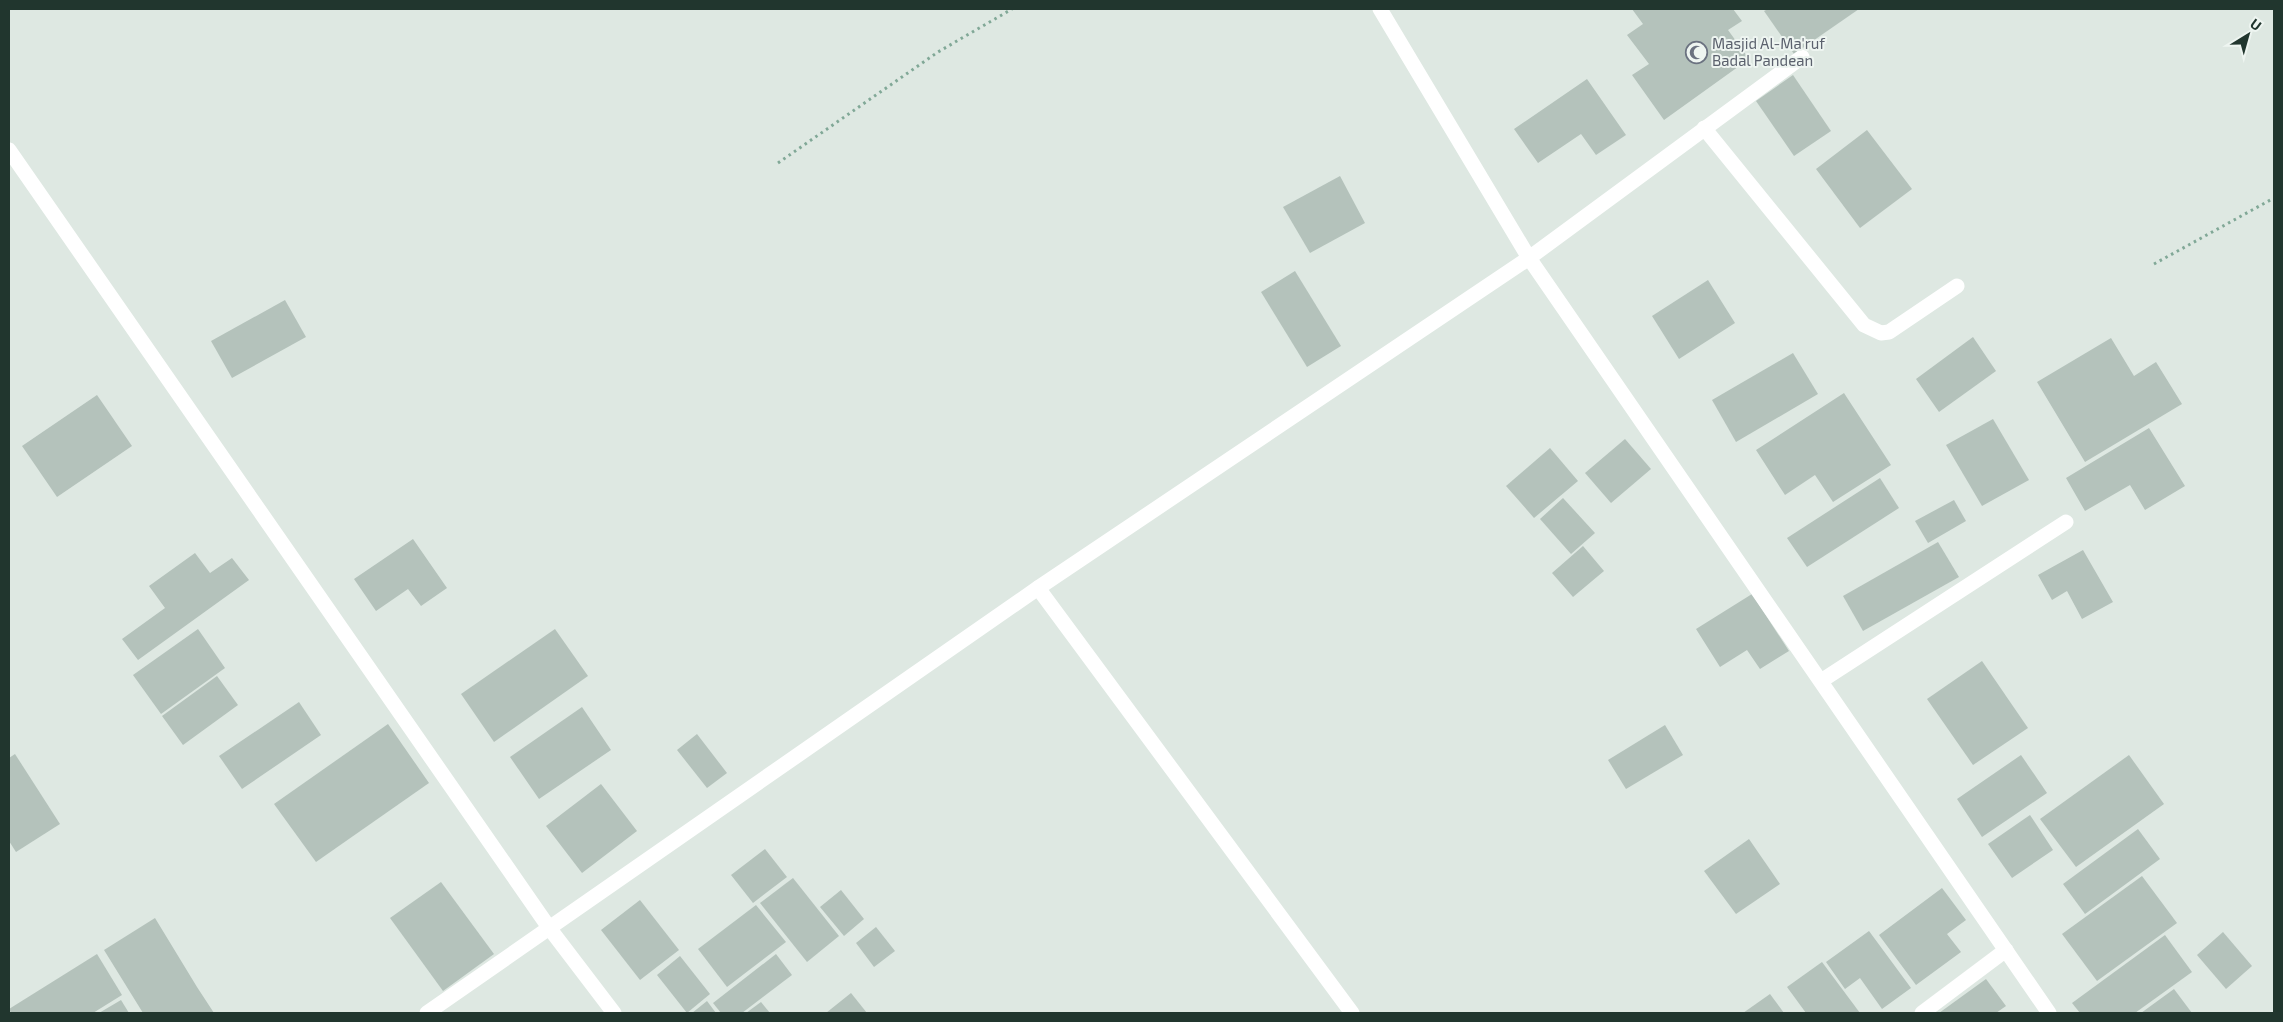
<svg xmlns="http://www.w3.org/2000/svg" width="2283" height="1022" font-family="'Exo 2',sans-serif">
<rect width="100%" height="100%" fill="#dee8e2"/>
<g fill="#b4c2bb">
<polygon points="1632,9 1733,9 1742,21 1728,30 1749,59 1664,120 1632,75 1649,64 1627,35 1643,24"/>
<polygon points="1768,9 1859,9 1794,54 1764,11"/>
<polygon points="1793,75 1831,131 1794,156 1756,101"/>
<polygon points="1587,79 1626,135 1596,155 1581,134 1538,163 1514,129"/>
<polygon points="1867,130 1912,189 1860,228 1816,169"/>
<polygon points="1340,176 1365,223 1310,253 1283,207"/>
<polygon points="1295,271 1341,346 1307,367 1261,292"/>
<polygon points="1708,280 1735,323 1679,359 1652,316"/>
<polygon points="285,300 306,337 232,378 211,341"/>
<polygon points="1973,337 1996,371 1939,412 1916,379"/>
<polygon points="2111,338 2134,376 2156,362 2182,404 2085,462 2037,382"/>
<polygon points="1793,353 1818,394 1736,442 1712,400"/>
<polygon points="1844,393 1891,465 1833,502 1815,475 1785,495 1756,450"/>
<polygon points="97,395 132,446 57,497 22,446"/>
<polygon points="1993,419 2029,480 1982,506 1946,445"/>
<polygon points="2149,428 2185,486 2145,510 2130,485 2085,511 2066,478"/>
<polygon points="1625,439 1651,469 1611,503 1585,473"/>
<polygon points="1550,448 1578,481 1534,518 1506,486"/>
<polygon points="1880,478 1899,508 1807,567 1787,538"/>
<polygon points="1563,498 1595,533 1571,554 1540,519"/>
<polygon points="1954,500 1966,521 1928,543 1915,521"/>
<polygon points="413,539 447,588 421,606 408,589 376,611 354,579"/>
<polygon points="1938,542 1959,577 1863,631 1843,596"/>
<polygon points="1583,546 1604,571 1573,597 1552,573"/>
<polygon points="2083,550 2113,602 2082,619 2067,591 2052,600 2038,575"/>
<polygon points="195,553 210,573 232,558 249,580 138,660 122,639 165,608 149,586"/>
<polygon points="1752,594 1789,651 1760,669 1747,650 1720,667 1696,629"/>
<polygon points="198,629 225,668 161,714 133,675"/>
<polygon points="555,629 588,676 494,742 461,694"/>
<polygon points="1982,661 2028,728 1973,765 1927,699"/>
<polygon points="217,676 238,705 183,745 162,716"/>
<polygon points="299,702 321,735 242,789 219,756"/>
<polygon points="582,707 611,750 539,799 510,757"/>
<polygon points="388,724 429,783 316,862 274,804"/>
<polygon points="1665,725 1683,755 1626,789 1608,760"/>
<polygon points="697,734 727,773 707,788 677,750"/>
<polygon points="15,754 60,824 16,852 9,841 9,758"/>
<polygon points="2021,755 2047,793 1982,837 1957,799"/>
<polygon points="2129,755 2164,804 2076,867 2040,819"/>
<polygon points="601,784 637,831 582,873 546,826"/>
<polygon points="2030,815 2053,850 2012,878 1988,844"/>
<polygon points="2138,829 2160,859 2085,914 2063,884"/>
<polygon points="1749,839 1780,884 1736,914 1704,871"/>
<polygon points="765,849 787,877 753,903 731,875"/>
<polygon points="2142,876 2177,923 2097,981 2062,934"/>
<polygon points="793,878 839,936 807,962 760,903"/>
<polygon points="441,882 494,954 443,991 390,918"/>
<polygon points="1942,888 1966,920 1947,934 1961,952 1916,985 1879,935"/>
<polygon points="841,890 864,919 844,936 820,907"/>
<polygon points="640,900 679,950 640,980 601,930"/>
<polygon points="756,905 786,942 727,987 698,949"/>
<polygon points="155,918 197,987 214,1013 143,1013 104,950"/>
<polygon points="876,927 895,951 874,967 856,943"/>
<polygon points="1869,931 1911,988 1882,1009 1860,978 1845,989 1826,962"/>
<polygon points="2223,932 2252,966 2226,989 2197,955"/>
<polygon points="2165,935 2192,972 2135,1013 2080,1013 2072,1003"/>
<polygon points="97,954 122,995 93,1013 11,1013 9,1009"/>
<polygon points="776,954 792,975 742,1013 721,1013 713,1003"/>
<polygon points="680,956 710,994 687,1013 657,975"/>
<polygon points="1822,962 1860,1013 1806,1013 1787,987"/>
<polygon points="1986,979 2006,1006 1996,1013 1939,1013"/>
<polygon points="2174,989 2192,1013 2141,1013"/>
<polygon points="851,993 867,1013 826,1013"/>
<polygon points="1770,994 1784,1013 1743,1013"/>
<polygon points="121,1000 129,1013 99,1013"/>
<polygon points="707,1001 716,1013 692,1013"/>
<polygon points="761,1002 770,1013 746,1013"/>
</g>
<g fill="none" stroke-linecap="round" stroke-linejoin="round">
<g stroke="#81a897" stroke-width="3" stroke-dasharray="2.5 4" stroke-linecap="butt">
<polyline points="778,163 938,52 1012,9"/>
<polyline points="2154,264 2274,198"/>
</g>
<g stroke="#fff" stroke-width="15">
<polyline points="1380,9 1529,258 2049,1013"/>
<polyline points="1704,128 1864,325 1881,333 1889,332 1957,286"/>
<polyline points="9,150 550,929 614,1013"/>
<polyline points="1038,588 1352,1013"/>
<polyline points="1821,681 2066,522"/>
<polyline points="427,1013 1038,588 1529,258 1802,57"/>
<polyline points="1922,1013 2006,950"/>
</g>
</g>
<defs>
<symbol id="mosque-ring" viewBox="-11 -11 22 22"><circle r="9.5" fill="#eef5f1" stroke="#6b7280" stroke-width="1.5"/><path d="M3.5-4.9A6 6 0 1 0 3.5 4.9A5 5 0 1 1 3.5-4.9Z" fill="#6b7280"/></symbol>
</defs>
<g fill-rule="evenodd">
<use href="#mosque-ring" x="1684" y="40" width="25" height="25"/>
</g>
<g text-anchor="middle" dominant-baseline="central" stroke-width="4" stroke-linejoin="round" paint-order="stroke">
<g font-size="15" fill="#5b616d" stroke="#eef5f1" text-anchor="start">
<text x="1712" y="43">Masjid Al-Ma'ruf<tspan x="1712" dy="17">Badal Pandean</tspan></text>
</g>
</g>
<rect width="2283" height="1022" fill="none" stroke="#21362e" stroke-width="20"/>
<g transform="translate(2248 35) rotate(37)" stroke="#eef5f1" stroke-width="4" paint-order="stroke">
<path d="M0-4L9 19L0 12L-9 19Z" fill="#21362e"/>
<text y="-8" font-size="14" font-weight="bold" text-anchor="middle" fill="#21362e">U</text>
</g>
</svg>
